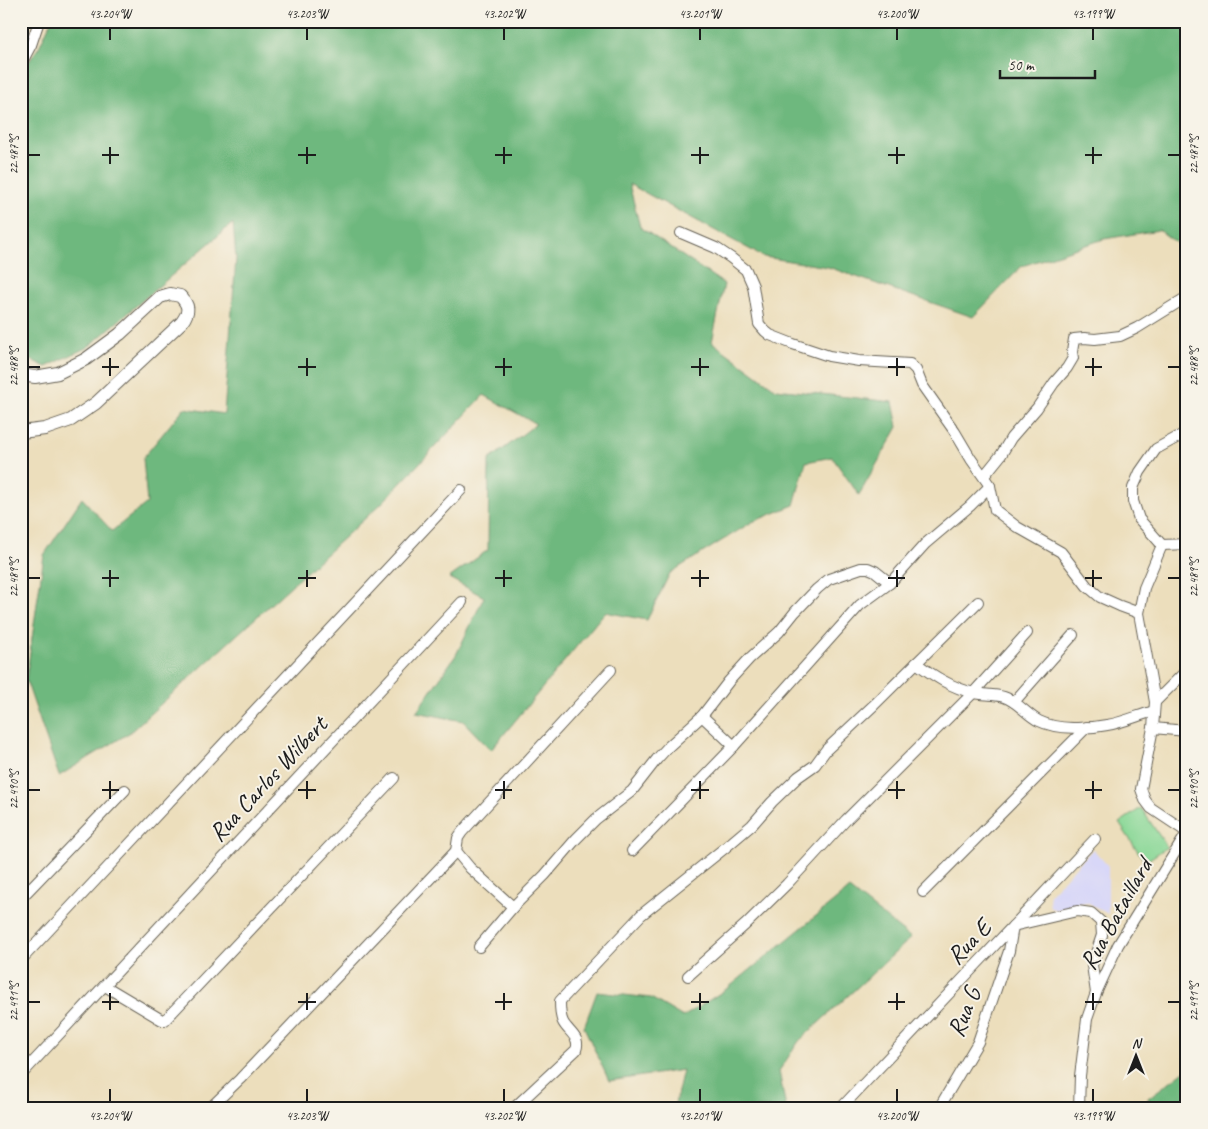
<svg xmlns="http://www.w3.org/2000/svg" width="1208" height="1129" font-family="Caveat,sans-serif">
<rect width="100%" height="100%" fill="#f7f3e8"/>
<filter id="ink" filterUnits="userSpaceOnUse"><feTurbulence type="fractalNoise" baseFrequency=".02" numOctaves="2"/><feDisplacementMap in="SourceGraphic" scale="10" xChannelSelector="R" yChannelSelector="G"/><feConvolveMatrix kernelMatrix="1 2 1 2 8 2 1 2 1" color-interpolation-filters="sRGB"/></filter>
<filter id="wash" filterUnits="userSpaceOnUse"><feTurbulence type="fractalNoise" baseFrequency=".0096" numOctaves="4" result="noise"/><feDisplacementMap in="SourceGraphic" scale="20" xChannelSelector="R" yChannelSelector="G"/><feGaussianBlur stdDeviation="1.12" result="paint"/><feColorMatrix in="noise" values="0 0 0 0 0 0 0 0 0 0 0 0 0 0 0 0 0 1.4 0 .05"/><feComposite in="paint" operator="in"/></filter>
<g filter="url(#wash)">
<rect width="100%" height="100%" fill="#ecdebc"/>
<polygon fill="#d8d7f8" points="1093,849 1108,866 1108,914 1087,902 1074,904 1062,909 1056,910 1050,907 1049,901 1050,894"/>
<polygon fill="#88d795" stroke="#527a58" points="1141,808 1167,847 1145,862 1119,823"/>
<g fill="#6eb87e" stroke="#456a4d">
<polygon points="51,21 1187,21 1187,251 1159,230 1104,239 1022,266 973,317 828,267 764,257 629,184 640,227 724,284 712,342 776,389 893,402 898,427 859,495 832,457 806,462 794,505 752,522 670,573 647,620 605,612 491,750 463,721 416,712 456,655 484,597 449,578 488,550 489,460 536,424 484,395 381,504 129,733 59,776 26,680 44,555 82,498 112,531 147,503 143,458 184,408 224,414 236,259 233,223 88,347 46,367 21,355 21,73 39,47"/>
<polygon points="849,889 911,938 799,1041 779,1071 786,1108 674,1108 683,1070 609,1081 584,1027 597,992 651,998 683,1017 728,988"/>
<polygon points="1187,1069 1187,1108 1150,1108 1148,1098"/>
</g>
</g>
<g filter="url(#ink)">
<g fill="none" stroke-linecap="round" stroke-linejoin="round">
<defs>
<g id="minor">
<polyline points="21,64 31,45 39,21"/>
<polyline points="681,233 716,248 731,258 746,270 753,286 759,324 765,331 770,335 793,344 829,356 859,361 910,364 916,370 922,385 955,432 971,459 990,486 995,510 1017,527 1061,552 1087,586 1100,597 1120,606 1139,613"/>
<polyline points="984,476 1001,455 1011,438 1037,408 1054,383 1067,368 1073,358 1072,352 1074,339 1084,338 1095,339 1120,336 1137,328 1187,297"/>
<polyline points="1162,545 1144,588 1139,613 1155,702 1153,728 1141,789 1145,800 1151,808 1187,832"/>
<polyline points="1162,545 1139,519 1133,501 1133,488 1140,472 1156,449 1187,432"/>
<polyline points="1162,545 1187,544"/>
<path d="M 916,663 C 934,676 952,688 974,693 C 984,695 994,694 1004,697 C 1017,701 1027,715 1039,721 C 1057,730 1087,729 1107,725 C 1122,723 1139,715 1154,711"/>
<polyline points="1014,702 1073,635"/>
<polyline points="1155,702 1187,670"/>
<polyline points="702,716 734,746"/>
<polyline points="1153,728 1187,731"/>
<polyline points="456,851 470,868 513,907"/>
<polyline points="632,851 734,746 860,605 890,583 925,544 970,506 990,486"/>
<polyline points="923,892 1087,727"/>
<polyline points="21,898 125,790"/>
<polyline points="479,947 513,907 545,875 576,839 596,819 632,791 657,759 668,747 702,716 729,681 750,658 779,632 795,612 817,589 829,579 861,568 868,568 875,571 890,583"/>
<polyline points="21,960 461,490"/>
<polyline points="688,976 745,925 787,884 846,820 973,693 1027,633"/>
<polyline points="105,986 162,1020 165,1020 394,778"/>
<polyline points="21,1075 462,602"/>
<polyline points="210,1108 240,1079 456,851 458,838 462,832 611,670"/>
<path d="M 514,1108 L 576,1050 C 581,1037 568,1032 563,1022 C 560,1016 560,1007 560,1001 L 641,915 L 726,847 L 752,825 L 772,802 L 798,777 L 815,765 L 826,750 L 874,705 L 978,602"/>
<polyline points="841,1108 974,967 1013,926 1077,911 1091,913 1101,922 1102,935 1092,965 1096,993"/>
<polyline points="939,1108 978,1042 1009,951 1013,926 1095,839"/>
<polyline points="1079,1108 1080,1076 1087,1019 1096,993 1118,945 1187,833"/>
</g>
<path id="tertiary" d="M 21,375 L 35,377 L 58,373 L 86,359 L 120,334 L 160,297 L 170,294 L 180,296 C 189,305 190,311 182,322 L 96,403 L 71,420 L 45,429 L 21,432"/>
</defs>
<use href="#minor" stroke="#656054" stroke-width="12"/>
<use href="#tertiary" stroke="#656054" stroke-width="14"/>
<use href="#minor" stroke="#fff" stroke-width="10"/>
<use href="#tertiary" stroke="#fff" stroke-width="12"/>
</g>
</g>
<path fill="none" stroke="#1c1c1c" stroke-width="2" d="M 110,28 L 110,40M 307,28 L 307,40M 504,28 L 504,40M 700,28 L 700,40M 897,28 L 897,40M 1093,28 L 1093,40M 110,147 L 110,164M 307,147 L 307,164M 504,147 L 504,164M 700,147 L 700,164M 897,147 L 897,164M 1093,147 L 1093,164M 28,155 L 40,155M 102,155 L 119,155M 298,155 L 316,155M 495,155 L 512,155M 691,155 L 709,155M 888,155 L 905,155M 1085,155 L 1102,155M 1168,155 L 1180,155M 110,358 L 110,376M 307,358 L 307,376M 504,358 L 504,376M 700,358 L 700,376M 897,358 L 897,376M 1093,358 L 1093,376M 28,367 L 40,367M 102,367 L 119,367M 298,367 L 316,367M 495,367 L 512,367M 691,367 L 709,367M 888,367 L 905,367M 1085,367 L 1102,367M 1168,367 L 1180,367M 110,570 L 110,587M 307,570 L 307,587M 504,570 L 504,587M 700,570 L 700,587M 897,570 L 897,587M 1093,570 L 1093,587M 28,578 L 40,578M 102,578 L 119,578M 298,578 L 316,578M 495,578 L 512,578M 691,578 L 709,578M 888,578 L 905,578M 1085,578 L 1102,578M 1168,578 L 1180,578M 110,781 L 110,799M 307,781 L 307,799M 504,781 L 504,799M 700,781 L 700,799M 897,781 L 897,799M 1093,781 L 1093,799M 28,790 L 40,790M 102,790 L 119,790M 298,790 L 316,790M 495,790 L 512,790M 691,790 L 709,790M 888,790 L 905,790M 1085,790 L 1102,790M 1168,790 L 1180,790M 110,993 L 110,1010M 307,993 L 307,1010M 504,993 L 504,1010M 700,993 L 700,1010M 897,993 L 897,1010M 1093,993 L 1093,1010M 28,1002 L 40,1002M 102,1002 L 119,1002M 298,1002 L 316,1002M 495,1002 L 512,1002M 691,1002 L 709,1002M 888,1002 L 905,1002M 1085,1002 L 1102,1002M 1168,1002 L 1180,1002M 110,1089 L 110,1102M 307,1089 L 307,1102M 504,1089 L 504,1102M 700,1089 L 700,1102M 897,1089 L 897,1102M 1093,1089 L 1093,1102"/>
<g text-anchor="middle" dominant-baseline="central" stroke-width="4" stroke-linejoin="round" paint-order="stroke">
<g font-size="25" fill="#1c1c1c" stroke="#f7f3e8">
<text transform="translate(268 779) rotate(-47)">Rua Carlos Wilbert</text>
<text transform="translate(1116 914) rotate(-61)">Rua Bataillard</text>
<text transform="translate(969 942) rotate(-46)">Rua E</text>
<text transform="translate(964 1012) rotate(-68)">Rua G</text>
</g>
</g>
<rect width="1208" height="1129" fill="none" stroke="#f7f3e8" stroke-width="55"/>
<g transform="translate(1136 1056)" stroke="#f7f3e8" stroke-width="4" paint-order="stroke">
<path d="M0-4L9 19L0 12L-9 19Z" fill="#1c1c1c"/>
<text y="-8" font-size="14" font-weight="bold" text-anchor="middle" fill="#1c1c1c">N</text>
</g>
<path d="M1000 70v8h95v-8" fill="none" stroke="#1c1c1c" stroke-width="2.5"/>
<text x="1008" y="70" font-size="15" fill="#1c1c1c" stroke="#f7f3e8" stroke-width="4" paint-order="stroke">50 m</text>
<rect x="28" y="28" width="1152" height="1074" fill="none" stroke="#1c1c1c" stroke-width="2"/>
<g font-size="12" text-anchor="middle" fill="#1c1c1c">
<text x="110" y="18">43.204°W</text>
<text x="307" y="18">43.203°W</text>
<text x="504" y="18">43.202°W</text>
<text x="700" y="18">43.201°W</text>
<text x="897" y="18">43.200°W</text>
<text x="1093" y="18">43.199°W</text>
<text transform="translate(14 155) rotate(-90)" y="4">22.487°S</text>
<text transform="translate(1194 155) rotate(-90)" y="4">22.487°S</text>
<text transform="translate(14 367) rotate(-90)" y="4">22.488°S</text>
<text transform="translate(1194 367) rotate(-90)" y="4">22.488°S</text>
<text transform="translate(14 578) rotate(-90)" y="4">22.489°S</text>
<text transform="translate(1194 578) rotate(-90)" y="4">22.489°S</text>
<text transform="translate(14 790) rotate(-90)" y="4">22.490°S</text>
<text transform="translate(1194 790) rotate(-90)" y="4">22.490°S</text>
<text transform="translate(14 1002) rotate(-90)" y="4">22.491°S</text>
<text transform="translate(1194 1002) rotate(-90)" y="4">22.491°S</text>
<text x="110" y="1120">43.204°W</text>
<text x="307" y="1120">43.203°W</text>
<text x="504" y="1120">43.202°W</text>
<text x="700" y="1120">43.201°W</text>
<text x="897" y="1120">43.200°W</text>
<text x="1093" y="1120">43.199°W</text>
</g>
</svg>
